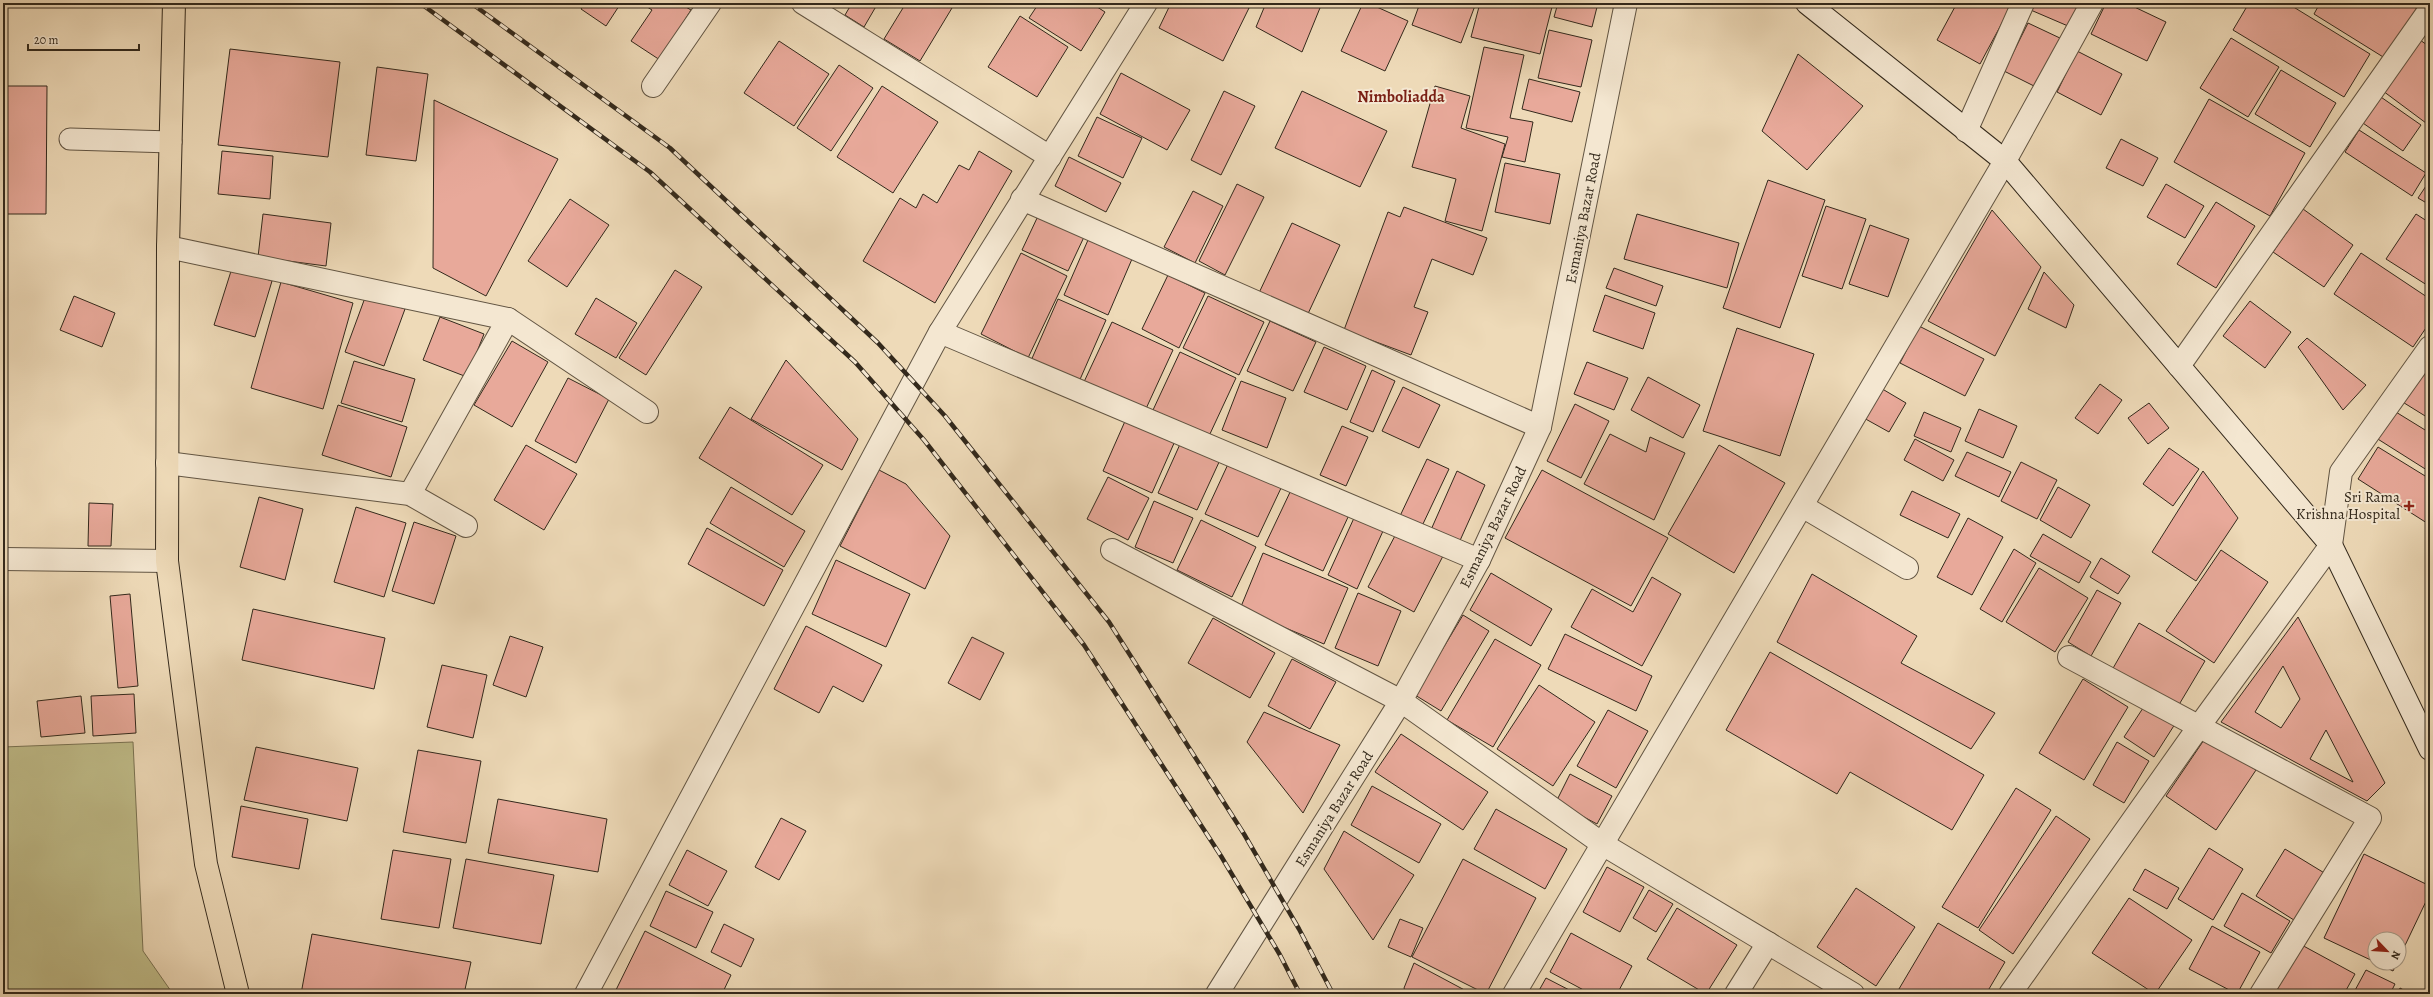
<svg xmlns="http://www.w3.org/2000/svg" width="2433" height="997" font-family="Alegreya,serif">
<rect width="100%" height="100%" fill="#eedab8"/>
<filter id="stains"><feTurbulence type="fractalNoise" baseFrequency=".005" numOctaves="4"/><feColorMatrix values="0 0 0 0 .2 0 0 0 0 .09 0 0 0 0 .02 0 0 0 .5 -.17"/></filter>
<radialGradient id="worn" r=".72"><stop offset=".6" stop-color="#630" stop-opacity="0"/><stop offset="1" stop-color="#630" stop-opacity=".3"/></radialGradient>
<polygon fill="#c0bd8a" stroke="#7a7353" points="133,742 143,951 173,994 3,994 3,747"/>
<g fill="#e8a99a" stroke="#33291c" fill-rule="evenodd">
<polygon points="585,3 621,3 606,26 581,9"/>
<polygon points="641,3 679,3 691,10 660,60 631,41 652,10"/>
<polygon points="852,3 878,3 864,27 845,15"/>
<polygon points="906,3 919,3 925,6 927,3 955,3 920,61 884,39"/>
<polygon points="1039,3 1091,3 1105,12 1081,51 1029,18"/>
<polygon points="1171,3 1240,3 1249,8 1223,61 1159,28"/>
<polygon points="1266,3 1322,3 1302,52 1256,27"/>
<polygon points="1363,3 1368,3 1408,21 1385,71 1341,51"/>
<polygon points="1420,3 1476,3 1461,43 1412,25"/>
<polygon points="1480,3 1553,3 1540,54 1471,37"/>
<polygon points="1558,3 1598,3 1592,27 1554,17"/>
<polygon points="1957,3 2001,3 2010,8 1980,64 1937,40"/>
<polygon points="2028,3 2089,3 2075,29 2026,8"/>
<polygon points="2106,3 2126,3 2166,22 2147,61 2091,34"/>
<polygon points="2249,3 2287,3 2370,54 2344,97 2233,30"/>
<polygon points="2320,3 2408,3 2419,10 2388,60 2314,14"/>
<polygon points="1020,16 1068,47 1037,97 988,67"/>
<polygon points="2028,23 2062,39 2038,88 2004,71"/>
<polygon points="1549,30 1592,40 1581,87 1538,78"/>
<polygon points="2231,38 2279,67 2248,117 2200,88"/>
<polygon points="2420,40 2430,47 2430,126 2383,91"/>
<polygon points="779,41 829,74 794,126 744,93"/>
<polygon points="1484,47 1524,55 1510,118 1533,122 1525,162 1502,157 1508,137 1466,128"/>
<polygon points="230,49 340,62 328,157 218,145"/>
<polygon points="2077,51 2122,74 2101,115 2057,92"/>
<polygon points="1798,54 1863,106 1807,170 1762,131"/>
<polygon points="839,65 873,88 831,151 797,128"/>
<polygon points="377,67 428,74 416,161 366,155"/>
<polygon points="2281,70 2336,103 2310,147 2255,114"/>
<polygon points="1121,73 1190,110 1167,150 1100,114"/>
<polygon points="1529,79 1580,92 1572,122 1522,109"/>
<polygon points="3,86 47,86 46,214 3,214"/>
<polygon points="882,86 938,122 893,193 837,157"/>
<polygon points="1435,86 1470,96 1461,128 1505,144 1482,231 1445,221 1456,179 1412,167"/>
<polygon points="1224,91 1255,106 1221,175 1191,160"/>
<polygon points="1302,91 1387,131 1360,187 1275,148"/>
<polygon points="2378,95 2421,125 2403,151 2360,121"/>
<polygon points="2209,99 2305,153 2270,216 2174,162"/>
<polygon points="434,100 558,159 486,296 433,268"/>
<polygon points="1097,117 1142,138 1123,178 1078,156"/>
<polygon points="2359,130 2426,173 2412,196 2345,152"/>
<polygon points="2121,139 2158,158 2143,186 2106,168"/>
<polygon points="222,151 273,156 270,199 218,194"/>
<polygon points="979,151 1012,171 935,303 863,261 900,198 916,208 923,194 937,203 959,165 969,170"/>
<polygon points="1069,157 1121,183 1106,212 1055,186"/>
<polygon points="1505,163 1560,174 1550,224 1495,212"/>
<polygon points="1768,180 1825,200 1780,328 1723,308"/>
<polygon points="2430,180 2430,205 2418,198"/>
<polygon points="1237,184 1264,197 1225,275 1199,261"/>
<polygon points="2166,184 2204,206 2185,238 2147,217"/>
<polygon points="1193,191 1223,206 1195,263 1164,247"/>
<polygon points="570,199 609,225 567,287 528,261"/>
<polygon points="2216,202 2255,226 2216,288 2177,264"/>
<polygon points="1826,206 1866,219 1842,289 1802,276"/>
<polygon points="1404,207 1487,238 1473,275 1432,259 1414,307 1428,312 1411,355 1344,330 1388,212 1400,217"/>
<polygon points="2303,209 2353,245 2324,287 2273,252"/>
<polygon points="1992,210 2041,267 1995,356 1928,321"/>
<polygon points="263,214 331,223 326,266 258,257"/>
<polygon points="1637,214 1739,243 1727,288 1624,259"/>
<polygon points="2416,214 2430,223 2430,287 2386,259"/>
<polygon points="1038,216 1084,237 1068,271 1022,250"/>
<polygon points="1292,223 1340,245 1306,318 1258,295"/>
<polygon points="1870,225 1909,239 1888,297 1849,284"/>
<polygon points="1088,240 1132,259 1108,315 1064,295"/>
<polygon points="1021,253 1067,276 1028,358 981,334"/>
<polygon points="2361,253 2430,299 2430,322 2413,347 2334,294"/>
<polygon points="232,268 272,281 255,337 214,325"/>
<polygon points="1614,268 1663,286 1656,306 1606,288"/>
<polygon points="675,270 702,287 646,375 619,358"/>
<polygon points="2044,272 2074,305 2066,328 2028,309"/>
<polygon points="1168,275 1205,293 1179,348 1142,329"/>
<polygon points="281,282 353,303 323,409 251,388"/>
<polygon points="366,295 405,309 384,366 345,352"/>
<polygon points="1605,295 1655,313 1643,349 1593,331"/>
<polygon points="74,296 115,313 102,347 60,330"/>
<polygon points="1208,296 1264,322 1239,375 1183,348"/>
<polygon points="596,298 637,323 616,358 575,334"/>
<polygon points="1058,299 1106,320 1078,384 1030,363"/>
<polygon points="2250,301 2291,332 2265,368 2223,336"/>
<polygon points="440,317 484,334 467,377 423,360"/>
<polygon points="1270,321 1316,342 1293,391 1247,371"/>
<polygon points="1112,322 1173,350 1144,413 1083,384"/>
<polygon points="1919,326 1984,359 1965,396 1900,363"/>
<polygon points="1737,328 1814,354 1780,456 1703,431"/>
<polygon points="2307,338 2366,385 2343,410 2298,347"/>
<polygon points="512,341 548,362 512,427 474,405"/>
<polygon points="1324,347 1366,366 1347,410 1304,392"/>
<polygon points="1180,352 1236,378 1209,436 1153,410"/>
<polygon points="786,360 858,439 842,470 751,419"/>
<polygon points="354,361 415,379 402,422 341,403"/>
<polygon points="1587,362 1628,378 1614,410 1574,394"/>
<polygon points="2430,366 2430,419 2401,401"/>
<polygon points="1372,370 1395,381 1373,432 1350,422"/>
<polygon points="1648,377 1700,405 1683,438 1631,410"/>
<polygon points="568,378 609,399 576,463 535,441"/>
<polygon points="1241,381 1286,398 1267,448 1222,430"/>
<polygon points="2100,384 2122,400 2098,434 2075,418"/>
<polygon points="1403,387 1440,405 1419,448 1382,431"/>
<polygon points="1879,387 1906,403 1889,432 1862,417"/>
<polygon points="2149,403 2169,428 2148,444 2128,418"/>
<polygon points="1575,404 1609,421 1581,478 1547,461"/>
<polygon points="338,405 407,427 391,477 322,455"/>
<polygon points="730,407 823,465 792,515 699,458"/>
<polygon points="1979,409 2017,426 2003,458 1965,441"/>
<polygon points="2391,409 2430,433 2430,472 2373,436"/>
<polygon points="1924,412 1961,428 1951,452 1914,436"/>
<polygon points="1126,419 1175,441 1152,493 1103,471"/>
<polygon points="1342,426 1368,437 1346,486 1320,475"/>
<polygon points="1610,434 1646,452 1650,437 1685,453 1654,520 1584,484"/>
<polygon points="1915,439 1954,460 1943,481 1904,460"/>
<polygon points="1181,442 1220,460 1197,510 1158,493"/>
<polygon points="526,445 577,474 544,530 494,500"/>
<polygon points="1719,445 1785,483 1734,573 1668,534"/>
<polygon points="2378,447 2430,479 2430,525 2358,479"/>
<polygon points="2169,448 2199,469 2173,506 2143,484"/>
<polygon points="1967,452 2011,472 1999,497 1955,476"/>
<polygon points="1427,459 1449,469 1422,526 1400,516"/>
<polygon points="1229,462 1282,486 1258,537 1205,514"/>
<polygon points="2021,462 2057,480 2037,519 2001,501"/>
<polygon points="879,470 906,484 950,536 925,589 840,546"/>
<polygon points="1542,470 1668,538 1631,606 1505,538"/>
<polygon points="1457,471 1485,485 1458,545 1430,532"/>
<polygon points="2203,471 2238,518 2196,581 2152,552"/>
<polygon points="1108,477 1149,498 1128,540 1087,519"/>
<polygon points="731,487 805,531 784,567 710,523"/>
<polygon points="2058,487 2090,505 2071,538 2040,520"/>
<polygon points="1292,488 1349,515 1323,571 1265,545"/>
<polygon points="1912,491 1960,514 1948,538 1900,515"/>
<polygon points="259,497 303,509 285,580 240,567"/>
<polygon points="1154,501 1193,518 1173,563 1135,547"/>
<polygon points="89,503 113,504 111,546 88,546"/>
<polygon points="356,507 406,523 384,597 334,582"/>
<polygon points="1354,518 1383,531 1357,589 1328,575"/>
<polygon points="1968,518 2003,537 1972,595 1937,577"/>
<polygon points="1201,520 1256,547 1232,597 1177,570"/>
<polygon points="414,522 456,536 434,604 392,591"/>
<polygon points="707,528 783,570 764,606 688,564"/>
<polygon points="1397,532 1443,556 1414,612 1368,587"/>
<polygon points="2043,534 2091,562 2079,583 2030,556"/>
<polygon points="2014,549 2036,563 2002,622 1980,609"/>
<polygon points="2221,550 2268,582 2214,663 2166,631"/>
<polygon points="1263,553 1348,588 1324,644 1240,609"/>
<polygon points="2101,558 2130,576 2118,594 2090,577"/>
<polygon points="836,560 910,594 886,647 812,614"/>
<polygon points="2039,568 2088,598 2055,652 2006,622"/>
<polygon points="1491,573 1552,609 1531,646 1470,610"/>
<polygon points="1812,574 1917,636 1901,663 1995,713 1971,749 1777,642"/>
<polygon points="1652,577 1681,594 1642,666 1571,627 1592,589 1633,612"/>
<polygon points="2097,590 2121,603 2091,656 2068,642"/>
<polygon points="1358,593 1401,611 1378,666 1335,648"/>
<polygon points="130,594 138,686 118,688 110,596"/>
<polygon points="253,609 385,638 374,689 242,660"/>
<polygon points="1463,615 1489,631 1441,711 1415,695"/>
<path d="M 2298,617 L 2385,783 L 2367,801 L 2221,722 ZM 2283,666 L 2300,699 L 2281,728 L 2255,712 ZM 2326,730 L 2353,782 L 2310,759 Z"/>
<polygon points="1213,618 1275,653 1250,698 1188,663"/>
<polygon points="2139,623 2205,661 2177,708 2112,670"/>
<polygon points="806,626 882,665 863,702 833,686 819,713 774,689"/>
<polygon points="1565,634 1652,676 1636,711 1548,669"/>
<polygon points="510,636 543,647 526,697 493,685"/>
<polygon points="972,637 1004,653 980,700 948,683"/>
<polygon points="1495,639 1541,665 1493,747 1447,720"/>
<polygon points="1770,652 1984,775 1952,830 1850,772 1837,794 1726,730"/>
<polygon points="1292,659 1336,682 1310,729 1268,706"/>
<polygon points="442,665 487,675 473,738 427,727"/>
<polygon points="2083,679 2128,707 2084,780 2039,753"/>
<polygon points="1539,685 1595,722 1553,786 1497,749"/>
<polygon points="134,694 136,733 93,736 91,696"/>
<polygon points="81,696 85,733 41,737 37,701"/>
<polygon points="2145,705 2175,724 2154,757 2124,737"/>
<polygon points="1608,710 1648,731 1616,788 1577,766"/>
<polygon points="1264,712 1340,745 1303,813 1247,742"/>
<polygon points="1401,734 1488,792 1463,830 1375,772"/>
<polygon points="2206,737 2256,770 2216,830 2166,796"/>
<polygon points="2117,742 2149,761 2124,803 2093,785"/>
<polygon points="256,747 358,768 347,821 244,800"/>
<polygon points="418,750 481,761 466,843 403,832"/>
<polygon points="1570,774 1612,796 1597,824 1556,802"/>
<polygon points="1372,786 1441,824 1419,863 1351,825"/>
<polygon points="2016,788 2051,810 1978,928 1942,907"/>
<polygon points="498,799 607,819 598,872 488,853"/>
<polygon points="241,806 308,819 299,869 232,857"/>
<polygon points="1496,809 1567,849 1545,889 1474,849"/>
<polygon points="2056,816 2090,839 2013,954 1979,930"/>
<polygon points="781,818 806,831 779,880 755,867"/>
<polygon points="1344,831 1414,875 1373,940 1324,869"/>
<polygon points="2209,848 2243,869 2213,920 2178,899"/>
<polygon points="2285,849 2326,874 2297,922 2256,896"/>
<polygon points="393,850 451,859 439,928 381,919"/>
<polygon points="687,850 727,871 708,906 669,885"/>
<polygon points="2364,854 2430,886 2430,893 2399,958 2399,939 2375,939 2375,962 2324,938"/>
<polygon points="466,859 554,875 541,944 453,928"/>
<polygon points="1463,859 1536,898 1486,994 1412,957"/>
<polygon points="1607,867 1644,887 1620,932 1583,912"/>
<polygon points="2145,869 2179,888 2167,909 2133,890"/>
<polygon points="1856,888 1915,927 1876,986 1817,947"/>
<polygon points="1649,890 1673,904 1656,932 1633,918"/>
<polygon points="666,891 713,912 696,948 650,926"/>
<polygon points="2242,893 2290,921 2271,953 2224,926"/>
<polygon points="2129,898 2192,940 2155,994 2092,953"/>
<polygon points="1677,908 1737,945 1706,994 1647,959"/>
<polygon points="1400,919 1423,928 1411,957 1388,947"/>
<polygon points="1938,923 2005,962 1986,994 1896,994"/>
<polygon points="724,924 754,939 741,967 711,952"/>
<polygon points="2212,926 2260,952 2237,994 2189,969"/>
<polygon points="645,931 731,975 722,994 614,994"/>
<polygon points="1571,933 1632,966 1617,994 1591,994 1550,972"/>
<polygon points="312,934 471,962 464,994 301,994"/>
<polygon points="2298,943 2355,974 2344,994 2270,994"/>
<polygon points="1414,963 1472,994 1406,994 1404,988"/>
<polygon points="2377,963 2397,963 2393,971"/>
<polygon points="2366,970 2395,984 2390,994 2353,994"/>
<polygon points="1546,978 1577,994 1537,994"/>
<polygon points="2400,988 2411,994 2397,994"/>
</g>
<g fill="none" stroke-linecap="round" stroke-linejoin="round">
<defs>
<polyline id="service" points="70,139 171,142"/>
<g id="minor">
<polyline points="803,3 1050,157"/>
<polyline points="653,86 710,3"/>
<polyline points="1966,131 2023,3"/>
<polyline points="1022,199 1540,427"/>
<polyline points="168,247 508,319 647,412"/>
<polyline points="940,332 1479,560"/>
<polyline points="2179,366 2430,9"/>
<polyline points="167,463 410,494 466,526"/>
<polyline points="410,494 508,319"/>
<polyline points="1802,506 1907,568"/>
<polyline points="1112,550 1401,701 1604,845 1853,994"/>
<polyline points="3,559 167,561"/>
<polyline points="2069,657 2370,818 2261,994"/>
<polyline points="586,994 940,332 1146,3"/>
<polyline points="1217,994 1401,701 1479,560 1540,427 1626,3"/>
<polyline points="1514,994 2005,161 2092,3"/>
<polyline points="1736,994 1768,943"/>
<polyline points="2010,994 2200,725 2331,545 2341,472 2430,347"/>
</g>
<polyline id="secondary" points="1807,3 2005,161 2331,545 2430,749"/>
<polyline id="trunk" points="174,3 168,247 167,561 206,864 238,994"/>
</defs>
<use href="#service" stroke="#625543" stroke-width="23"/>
<use href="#minor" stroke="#625543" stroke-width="24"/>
<use href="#secondary" stroke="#33291c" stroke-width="24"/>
<use href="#trunk" stroke="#33291c" stroke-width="24"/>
<use href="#service" stroke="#f4e7d1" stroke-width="21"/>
<use href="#minor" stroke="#f4e7d1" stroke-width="22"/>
<use href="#secondary" stroke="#f4e7d1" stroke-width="22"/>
<use href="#trunk" stroke="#eedab8" stroke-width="22"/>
<defs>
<g id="rail">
<polyline points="420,3 650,172 855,362 924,440 1084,645 1221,856 1280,955 1300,994"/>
<polyline points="471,3 670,148 878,343 945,416 1109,622 1244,834 1299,929 1333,994"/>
</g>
</defs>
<use href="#rail" stroke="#33291c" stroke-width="4.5"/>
<use href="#rail" stroke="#f4e7d1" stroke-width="3" stroke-dasharray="9" stroke-linecap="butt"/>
</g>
<path fill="#8f2418" stroke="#f4e7d1" stroke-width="1.5" d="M2407 500h4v4h4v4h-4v4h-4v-4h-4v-4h4z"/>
<g text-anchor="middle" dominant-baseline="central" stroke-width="4" stroke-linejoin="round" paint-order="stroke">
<g font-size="15" fill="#33291c" stroke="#f4e7d1">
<text transform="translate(1583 218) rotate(-79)">Esmaniya Bazar Road</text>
<text transform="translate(1493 527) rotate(-64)">Esmaniya Bazar Road</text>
<text transform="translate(1334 809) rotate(-58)">Esmaniya Bazar Road</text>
</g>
<g font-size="15" fill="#33291c" stroke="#f4e7d1" text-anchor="end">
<text x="2400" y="497">Sri Rama<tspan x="2400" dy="17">Krishna Hospital</tspan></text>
</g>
<g font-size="16" font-weight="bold" fill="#7a1f14" stroke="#f4e7d1">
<text x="1401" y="97">Nimboliadda</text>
</g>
</g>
<rect width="2433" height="997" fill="none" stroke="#eedab8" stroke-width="16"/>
<rect x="4" y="4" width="2425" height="989" fill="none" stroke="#33291c" stroke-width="2"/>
<rect x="8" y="8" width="2417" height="981" fill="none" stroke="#33291c"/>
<g transform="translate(2387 951) rotate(115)"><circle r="19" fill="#f4e7d1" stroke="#a79b89"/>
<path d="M0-3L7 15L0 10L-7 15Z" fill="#8f2418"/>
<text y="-6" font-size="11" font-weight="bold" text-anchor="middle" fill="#33291c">N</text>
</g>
<path d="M28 44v6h111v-6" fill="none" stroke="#33291c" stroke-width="2"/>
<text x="34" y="44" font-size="12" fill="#33291c" stroke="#f4e7d1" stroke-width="3" paint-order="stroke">20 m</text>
<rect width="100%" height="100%" filter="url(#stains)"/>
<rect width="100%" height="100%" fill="url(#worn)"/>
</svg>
